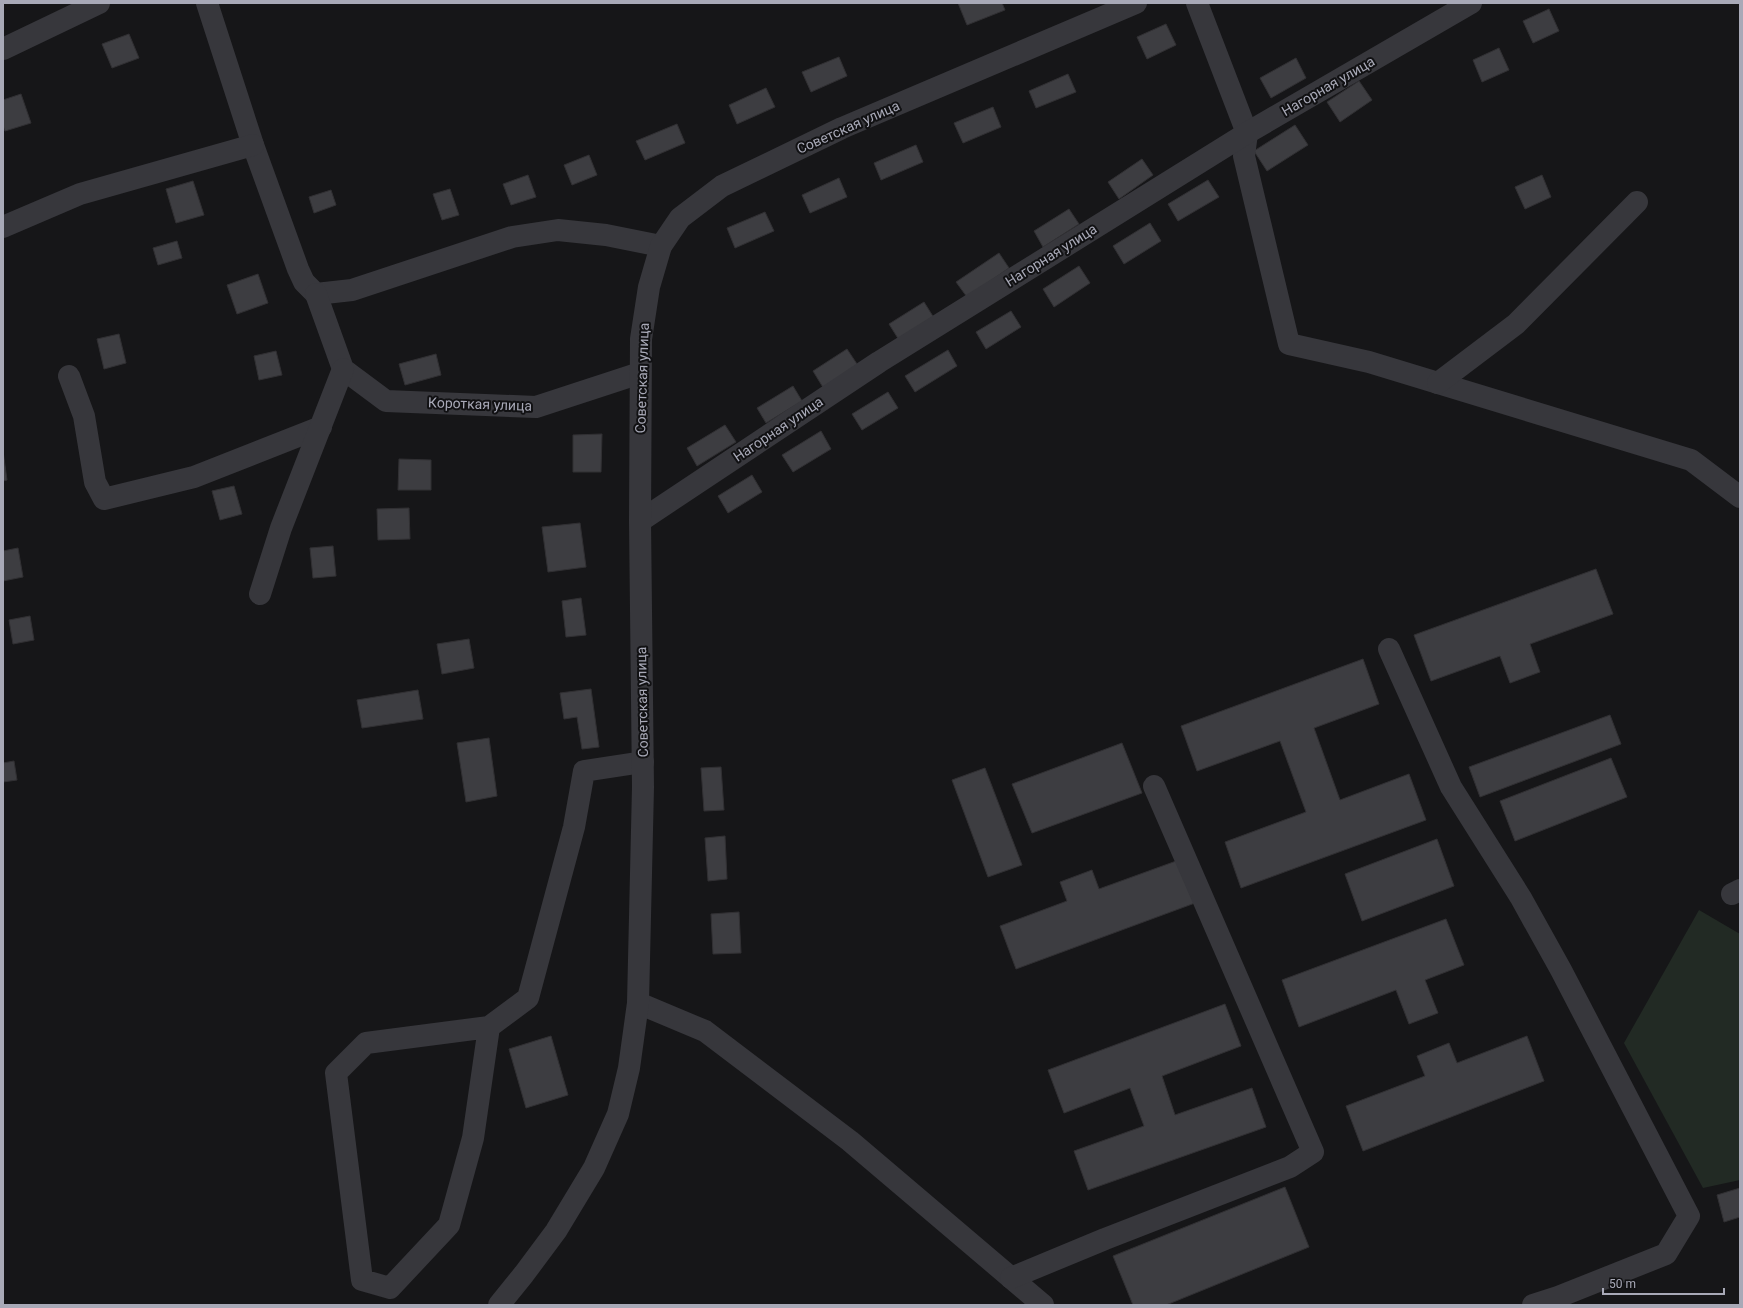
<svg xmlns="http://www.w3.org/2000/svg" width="1743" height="1308" font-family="Roboto,sans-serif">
<rect width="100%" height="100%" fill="#161618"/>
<polygon fill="#222a24" points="1699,910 1740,934 1740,1180 1703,1188 1624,1043"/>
<g fill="#3d3d41" stroke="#313033">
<polygon points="958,3 1002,3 1005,10 967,25"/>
<polygon points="1549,9 1559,31 1533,43 1523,21"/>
<polygon points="1166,24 1176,45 1147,59 1137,37"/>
<polygon points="129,34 139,58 112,68 102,44"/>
<polygon points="1499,48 1509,70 1482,82 1473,60"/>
<polygon points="839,57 847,76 811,92 802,72"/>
<polygon points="1296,58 1306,78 1271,98 1260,78"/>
<polygon points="1068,74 1076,92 1036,108 1029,91"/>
<polygon points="1359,81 1372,100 1340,122 1327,102"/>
<polygon points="766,88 775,107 737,124 729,105"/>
<polygon points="21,94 31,123 5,131 3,126 3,100"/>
<polygon points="993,107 1001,127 963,143 954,123"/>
<polygon points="677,124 685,143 645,160 636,141"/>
<polygon points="1295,125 1308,145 1267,171 1254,151"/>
<polygon points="916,145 923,162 881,180 874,163"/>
<polygon points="589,155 597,175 572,185 564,165"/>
<polygon points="1142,159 1153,175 1119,199 1108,182"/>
<polygon points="528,175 536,197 511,205 503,184"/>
<polygon points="1542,175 1551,197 1525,209 1515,187"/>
<polygon points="839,178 847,197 810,213 802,195"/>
<polygon points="1208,180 1219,197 1178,221 1168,204"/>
<polygon points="193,181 204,215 176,223 166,189"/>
<polygon points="450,189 459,215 442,220 433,194"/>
<polygon points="331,190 336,205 314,213 309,197"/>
<polygon points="1069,209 1079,224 1043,247 1034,231"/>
<polygon points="765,212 774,231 735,248 727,228"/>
<polygon points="1150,223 1161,241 1124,264 1113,246"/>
<polygon points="177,241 182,258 158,265 153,248"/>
<polygon points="999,253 1009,268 967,297 956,282"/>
<polygon points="1079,266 1090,283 1054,307 1043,289"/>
<polygon points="258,274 268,303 237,314 227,285"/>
<polygon points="924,302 934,318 899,340 889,324"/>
<polygon points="1011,311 1021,327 986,349 976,332"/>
<polygon points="119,334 126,363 104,369 97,339"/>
<polygon points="847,349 859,367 824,389 813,371"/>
<polygon points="948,350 957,366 915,392 905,376"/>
<polygon points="276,351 282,375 259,380 254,356"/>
<polygon points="436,354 441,375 405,385 399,364"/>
<polygon points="793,386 802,401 766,423 757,408"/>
<polygon points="888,392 898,408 862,430 852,414"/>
<polygon points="725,425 736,442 697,466 687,448"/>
<polygon points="821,431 831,449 793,472 782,455"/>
<polygon points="602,434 601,472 573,472 573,435"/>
<polygon points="3,451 7,480 3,481"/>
<polygon points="399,459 431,460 431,490 398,490"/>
<polygon points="752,475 762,492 728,513 718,496"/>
<polygon points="234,486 242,514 220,520 212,491"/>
<polygon points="409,508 410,539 378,540 377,509"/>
<polygon points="580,523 586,567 548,572 542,527"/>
<polygon points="333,546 336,576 313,578 310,548"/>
<polygon points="18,548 23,577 3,581 3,551"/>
<polygon points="1596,569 1613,614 1530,644 1540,672 1510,683 1500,656 1431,681 1414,635"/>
<polygon points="581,598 586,635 566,637 562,601"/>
<polygon points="30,616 34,640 13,644 9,620"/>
<polygon points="469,639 474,668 442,674 437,644"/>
<polygon points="1363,659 1379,704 1314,728 1340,800 1409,774 1426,820 1241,888 1225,842 1306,812 1280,741 1197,771 1181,726"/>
<polygon points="591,689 599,747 582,749 577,717 564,719 560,693"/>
<polygon points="418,690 423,719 362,728 357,700"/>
<polygon points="1610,715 1621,744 1480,797 1469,767"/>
<polygon points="489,738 497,796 466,802 457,743"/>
<polygon points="1122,743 1142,793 1032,833 1012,784"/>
<polygon points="1611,758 1627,797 1515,841 1500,801"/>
<polygon points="14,761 17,780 3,782 3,763"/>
<polygon points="721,767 724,810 704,811 701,768"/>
<polygon points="985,768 1022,865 988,877 952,780"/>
<polygon points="725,836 727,879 708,881 705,838"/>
<polygon points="1437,839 1454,886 1362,921 1345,874"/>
<polygon points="1179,860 1195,903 1016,969 1000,926 1067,901 1060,882 1092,870 1099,889"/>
<polygon points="739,912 741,953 713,954 711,914"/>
<polygon points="1446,919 1464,965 1425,980 1438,1013 1409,1024 1396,990 1299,1027 1282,980"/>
<polygon points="1225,1004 1241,1046 1162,1076 1175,1115 1252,1088 1266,1127 1088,1190 1074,1151 1144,1126 1130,1088 1064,1113 1048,1070"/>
<polygon points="551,1036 568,1095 526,1108 509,1049"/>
<polygon points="1527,1036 1544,1081 1363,1151 1346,1106 1425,1076 1417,1056 1449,1043 1457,1063"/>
<polygon points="1285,1187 1309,1247 1166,1305 1133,1305 1113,1256"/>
<polygon points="1740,1188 1740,1217 1724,1222 1717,1195"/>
</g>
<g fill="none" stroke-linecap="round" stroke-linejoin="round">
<g stroke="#37373c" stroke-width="22">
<polyline points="207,3 253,145 298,269 304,282 316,294 352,290 512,237 558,230 606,235 661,246"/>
<polyline points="1197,3 1247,133 1244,156 1289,344 1369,362 1691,460 1740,497"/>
<polyline points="3,49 99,3"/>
<polyline points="3,227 80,194 253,145"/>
<polyline points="316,294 343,369 386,401 536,407 640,373"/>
<polyline points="69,376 84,416 95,482 104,499 194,477 321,427"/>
<polyline points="1438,383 1516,324 1637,202"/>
<polyline points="640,521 879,362 1247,133 1471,3"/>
<polyline points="260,594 281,528 343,369"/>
<polyline points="1389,649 1451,787 1521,898 1561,970 1689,1216 1666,1254 1558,1297 1533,1305"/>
<polyline points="1732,894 1740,890"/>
<polyline points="638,1003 705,1031 850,1141 1043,1305"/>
<polyline points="489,1027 473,1138 449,1225 390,1288 362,1280 336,1073 366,1043 489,1027 528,998 574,827 584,771 643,762"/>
<polyline points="1011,1278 1105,1239 1290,1167 1313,1152 1154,786"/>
<polyline points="499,1305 524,1274 556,1231 594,1168 618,1114 629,1068 638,1003 643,787 640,521 641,339 649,287 661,246 680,218 722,186 842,128 1136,3"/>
</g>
</g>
<g text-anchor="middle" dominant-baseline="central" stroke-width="4" stroke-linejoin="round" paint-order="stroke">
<g font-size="14" fill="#a8a9b7" stroke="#111113">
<text transform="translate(1328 86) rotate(-30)">Нагорная улица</text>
<text transform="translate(848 127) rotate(-24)">Советская улица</text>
<text transform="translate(1051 255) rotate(-32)">Нагорная улица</text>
<text transform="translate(642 378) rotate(-88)">Советская улица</text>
<text transform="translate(480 404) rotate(2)">Короткая улица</text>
<text transform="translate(778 429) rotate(-34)">Нагорная улица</text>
<text transform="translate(642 702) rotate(-91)">Советская улица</text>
</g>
</g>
<rect width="1743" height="1308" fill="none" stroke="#a8a9b7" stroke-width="8"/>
<path d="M1603 1288v6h121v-6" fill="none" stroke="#a8a9b7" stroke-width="2"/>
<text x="1609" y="1288" font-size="12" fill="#a8a9b7" stroke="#111113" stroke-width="3" paint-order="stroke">50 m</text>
</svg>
